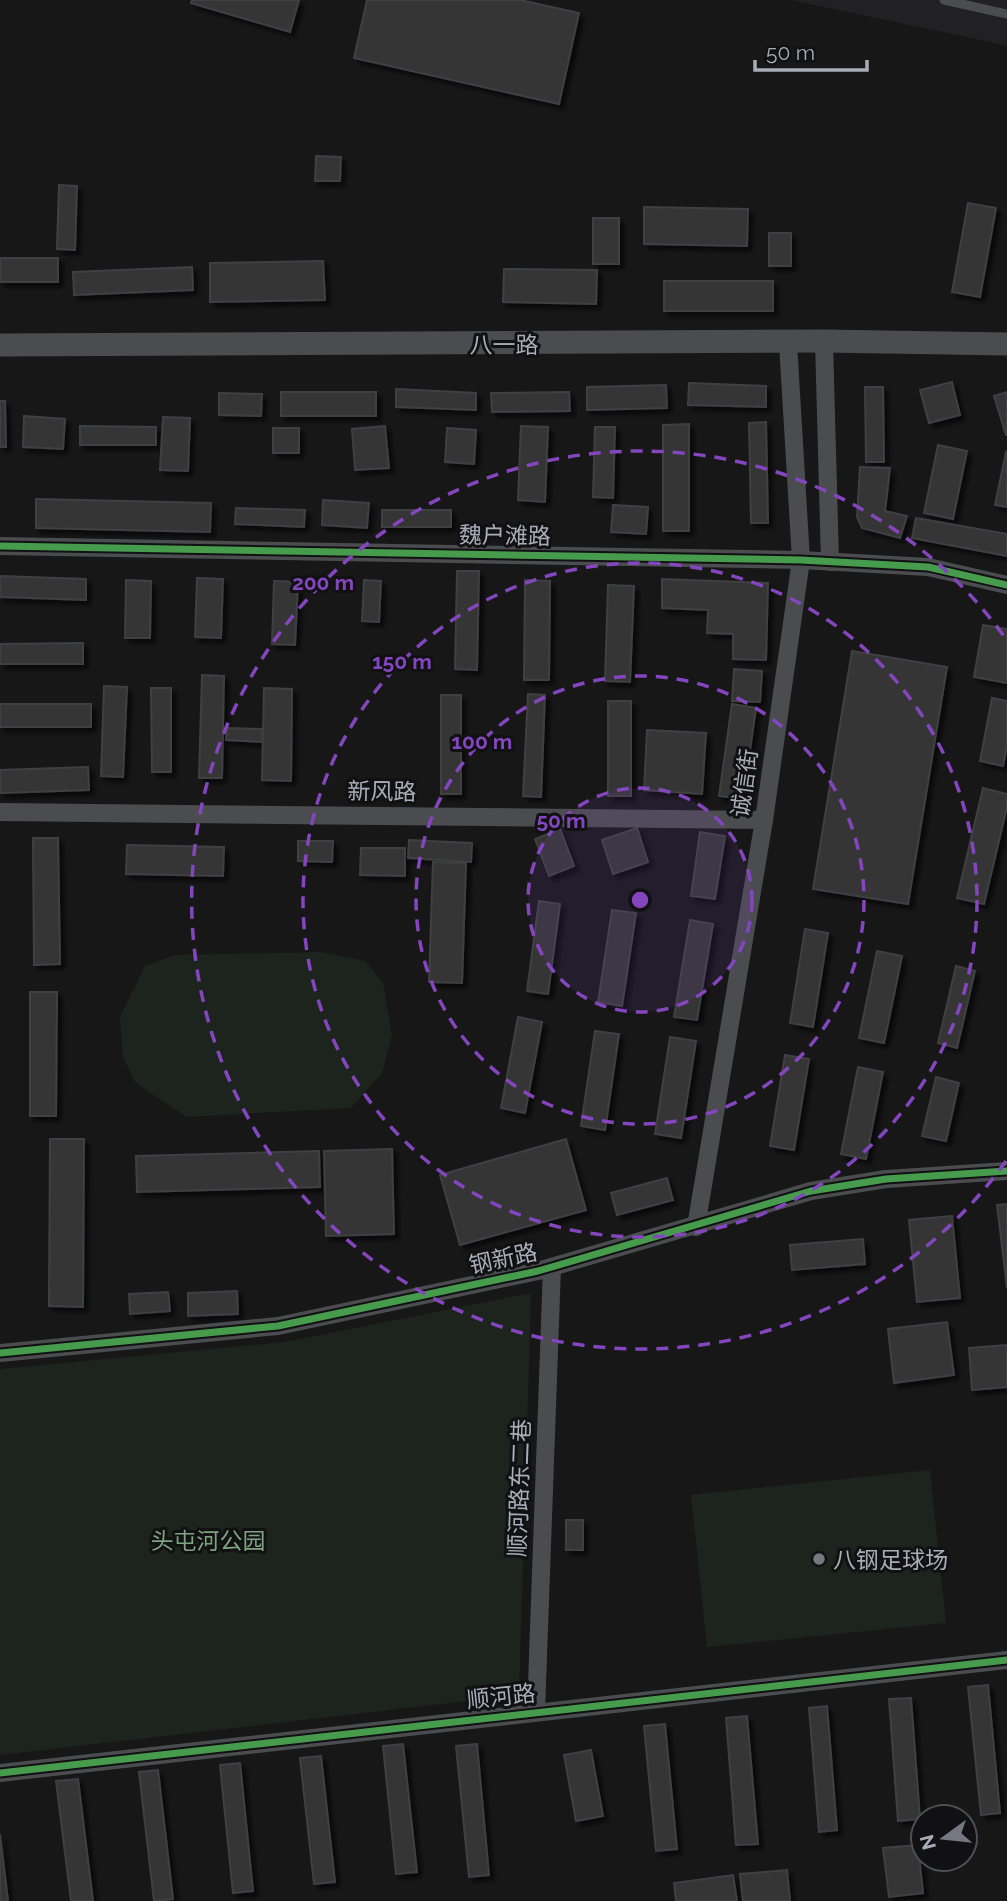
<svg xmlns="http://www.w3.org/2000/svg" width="1007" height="1901" font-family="Raleway,'Noto Sans SC',sans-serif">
<defs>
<filter id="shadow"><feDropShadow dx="4.5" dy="4.5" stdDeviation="2" flood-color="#0009"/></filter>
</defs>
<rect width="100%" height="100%" fill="#171717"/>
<polygon fill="#212123" points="791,0 1007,0 1007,46 962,36"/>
<g fill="#1d241e">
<polygon points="321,952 365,961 383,983 392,1035 382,1073 351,1108 187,1117 155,1096 135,1082 123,1057 120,1017 145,966 175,955"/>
<polygon points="531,1293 519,1695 0,1755 0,1369 285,1342"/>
<polygon points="930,1470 946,1623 707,1647 691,1495"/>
</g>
<g fill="#353536" stroke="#3f4043" stroke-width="2" filter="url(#shadow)">
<polygon points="192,0 299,0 290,32 191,3"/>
<polygon points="367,0 520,0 579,13 559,104 354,58"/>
<polygon points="316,156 341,157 340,181 315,181"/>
<polygon points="59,185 77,186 75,250 57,249"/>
<polygon points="968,203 996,208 980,297 952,292"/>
<polygon points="644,207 748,209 747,246 644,244"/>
<rect x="593" y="218" width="26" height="46"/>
<rect x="769" y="233" width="22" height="33"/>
<rect x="0" y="258" width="58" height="24"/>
<polygon points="323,261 325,300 210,302 210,263"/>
<polygon points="192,267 193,290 74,295 73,272"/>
<polygon points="504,269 597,270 596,304 503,302"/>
<rect x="664" y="281" width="109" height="30"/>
<polygon points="952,382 960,415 929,423 920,390"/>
<polygon points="689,383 766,386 766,407 688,405"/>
<polygon points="666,385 667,408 587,410 587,387"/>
<polygon points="865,387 883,387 884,462 866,462"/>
<polygon points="396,389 476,393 476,410 396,407"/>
<rect x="281" y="392" width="95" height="24"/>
<polygon points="569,392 570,411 492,412 491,393"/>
<polygon points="1007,392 1007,435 1006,435 994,396"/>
<polygon points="219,393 262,394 261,416 219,415"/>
<polygon points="0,401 5,401 6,447 0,447"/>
<polygon points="24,416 65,419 63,449 23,447"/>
<polygon points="163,417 190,418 188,471 160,470"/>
<polygon points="766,422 768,523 751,523 749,423"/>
<polygon points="689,424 689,531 663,531 663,425"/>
<polygon points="80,426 156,427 156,445 80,445"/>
<polygon points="385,426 389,468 355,470 352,429"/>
<polygon points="521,426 548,427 545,502 518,500"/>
<polygon points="595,427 615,427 613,498 593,497"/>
<rect x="273" y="428" width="26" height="25"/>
<polygon points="447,428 476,430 474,464 445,462"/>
<polygon points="938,445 967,451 953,519 924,513"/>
<polygon points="1006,452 1007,453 1007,507 995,505"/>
<polygon points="860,467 890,468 885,511 907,516 900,538 862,528 857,517"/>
<polygon points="36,499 211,503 210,532 36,528"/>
<polygon points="323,500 369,503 367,528 322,525"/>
<polygon points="613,505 648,507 646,534 611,532"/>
<polygon points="236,508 305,510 304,527 235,524"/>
<rect x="382" y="510" width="69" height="17"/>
<polygon points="916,518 1007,534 1007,556 912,538"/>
<polygon points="457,571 479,571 477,670 455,669"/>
<polygon points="0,576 86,579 86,600 0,597"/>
<polygon points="197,578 223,579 221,638 195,637"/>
<polygon points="662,579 768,583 766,660 733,659 733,634 707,633 708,610 662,608"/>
<polygon points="126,580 151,581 150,638 125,638"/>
<polygon points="364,580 381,581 379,622 362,621"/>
<polygon points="525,580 550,581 549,680 524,680"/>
<polygon points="274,581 298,582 295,645 272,644"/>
<polygon points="608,585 634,586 630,682 605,681"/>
<polygon points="983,625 1007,629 1007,683 974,677"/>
<polygon points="83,643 83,664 0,664 0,644"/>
<polygon points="852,651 947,667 908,904 813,889"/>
<polygon points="734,669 762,671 760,702 732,701"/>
<polygon points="202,675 224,676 222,778 199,778"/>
<polygon points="104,686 127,687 123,777 101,776"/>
<polygon points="151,688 171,688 171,772 152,772"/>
<polygon points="264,688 292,689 291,781 262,780"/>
<polygon points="528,694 545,695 541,797 523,796"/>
<rect x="441" y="695" width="20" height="99"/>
<polygon points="992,698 1007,701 1007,746 1003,766 980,761"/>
<rect x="608" y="701" width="23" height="95"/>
<rect x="0" y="704" width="91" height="23"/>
<polygon points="732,704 756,708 743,799 719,796"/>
<polygon points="227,728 263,729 262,742 226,740"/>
<polygon points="647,730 706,733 702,794 644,790"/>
<polygon points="88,767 89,790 0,793 0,770"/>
<polygon points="983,788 1007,794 1007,807 984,904 957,898"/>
<polygon points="637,828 648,862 613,874 602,840"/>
<polygon points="560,829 574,866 549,876 535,839"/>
<polygon points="700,832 725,836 715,899 691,896"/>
<polygon points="33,838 58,838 60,964 34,965"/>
<polygon points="409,840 472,843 471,862 408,858"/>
<polygon points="298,841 333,841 332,862 298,861"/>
<polygon points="127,845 224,847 223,876 126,874"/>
<polygon points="361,848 405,848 405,876 360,875"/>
<polygon points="433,862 466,863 462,983 429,982"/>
<polygon points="539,901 560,904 548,994 527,991"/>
<polygon points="612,910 636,913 622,1006 598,1002"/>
<polygon points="690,920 713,924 697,1020 674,1017"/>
<polygon points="805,929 828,933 813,1027 790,1023"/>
<polygon points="877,951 902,956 884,1043 859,1038"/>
<polygon points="956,966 975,971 957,1048 938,1043"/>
<polygon points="30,992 57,992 56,1116 30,1116"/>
<polygon points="518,1017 542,1022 525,1113 501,1108"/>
<polygon points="595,1031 619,1034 605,1130 581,1126"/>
<polygon points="670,1037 696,1041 681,1138 655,1134"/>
<polygon points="785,1055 809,1059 794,1150 770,1146"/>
<polygon points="858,1067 883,1072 866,1159 841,1154"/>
<polygon points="936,1077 959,1083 946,1141 922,1136"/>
<polygon points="50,1139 84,1139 83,1307 49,1306"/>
<polygon points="566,1139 586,1210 460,1245 440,1175"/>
<polygon points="392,1149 394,1234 326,1236 324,1151"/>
<polygon points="319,1151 320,1187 137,1192 136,1156"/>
<polygon points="667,1178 673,1200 617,1215 611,1193"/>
<polygon points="1007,1204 1007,1288 997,1205"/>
<polygon points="952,1216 960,1298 917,1302 909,1220"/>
<polygon points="863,1239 865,1264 792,1270 790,1245"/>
<polygon points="237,1291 238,1314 188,1316 188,1293"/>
<polygon points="168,1292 170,1311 130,1314 129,1294"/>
<polygon points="947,1322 954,1375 894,1383 888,1329"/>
<polygon points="1007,1345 1007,1387 972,1390 969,1348"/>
<rect x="566" y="1520" width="17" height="30"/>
<polygon points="988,1685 1000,1813 981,1815 968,1687"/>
<polygon points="911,1698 920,1819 898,1821 889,1699"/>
<polygon points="827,1706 837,1830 819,1832 809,1708"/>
<polygon points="747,1716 758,1844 736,1845 726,1718"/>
<polygon points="665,1724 677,1849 656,1851 644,1726"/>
<polygon points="403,1744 417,1872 396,1874 383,1746"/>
<polygon points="477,1744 489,1875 469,1877 456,1746"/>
<polygon points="591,1750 603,1816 576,1821 564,1755"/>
<polygon points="321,1756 335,1882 314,1884 300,1758"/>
<polygon points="240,1763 253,1891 233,1893 220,1765"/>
<polygon points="158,1770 173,1899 154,1901 139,1772"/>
<polygon points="78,1779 93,1901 71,1901 56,1781"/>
<polygon points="0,1834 8,1901 0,1901"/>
<polygon points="918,1845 923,1893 889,1897 883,1848"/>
<polygon points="787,1870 790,1901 743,1901 740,1874"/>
<polygon points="733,1875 737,1901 676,1901 674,1883"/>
</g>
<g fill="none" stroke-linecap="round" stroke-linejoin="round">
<polyline stroke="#4b4c50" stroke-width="9" points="944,0 1007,14"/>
<g stroke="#4b4c50" stroke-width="18">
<polyline points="824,341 830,562"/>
<polyline points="0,546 801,560 928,567 1007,585"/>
<polyline points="0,812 764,820"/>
<polyline points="696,1227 764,820 801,560 788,343"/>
<polyline points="0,1353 278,1326 538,1271 811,1191 886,1179 1007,1171"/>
<polyline points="536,1712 552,1267"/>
<polyline points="0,1773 1007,1660"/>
</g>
<polyline stroke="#4b4c50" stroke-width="23" points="0,345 824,341 1007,344"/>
<defs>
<g id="cycleway">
<polyline points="0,546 801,560 928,567 1007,585"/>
<polyline points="0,1353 278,1326 538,1271 811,1191 886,1179 1007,1171"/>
<polyline points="0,1773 1007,1660"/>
</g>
</defs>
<use href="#cycleway" stroke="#111113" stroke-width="11"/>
<use href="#cycleway" stroke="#469c4c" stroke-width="7"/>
</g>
<circle cx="640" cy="900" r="112" fill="#8446be" fill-opacity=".12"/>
<g fill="none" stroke="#8446be" stroke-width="3.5" stroke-dasharray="12 9">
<circle cx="640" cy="900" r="112"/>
<circle cx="640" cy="900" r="224"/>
<circle cx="640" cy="900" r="337"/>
<path d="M1006 1161A449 449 0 1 1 1006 639"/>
</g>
<circle fill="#757880" stroke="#111113" stroke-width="2.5" cx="819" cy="1559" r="7"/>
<g text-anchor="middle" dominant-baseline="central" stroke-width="6" stroke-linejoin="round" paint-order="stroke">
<g font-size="23" fill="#a8adb8" stroke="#111113">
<text x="504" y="344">八一路</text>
<text transform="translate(505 535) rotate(1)">魏户滩路</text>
<text transform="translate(744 783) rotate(-82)">诚信街</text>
<text transform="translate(382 791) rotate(1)">新风路</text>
<text transform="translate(503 1258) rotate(-12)">钢新路</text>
<text transform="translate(519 1488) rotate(-88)">顺河路东二巷</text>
<text transform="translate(501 1696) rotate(-6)">顺河路</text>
</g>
<g font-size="23" fill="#7fa381" stroke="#111113">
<text x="208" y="1540">头屯河公园</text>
</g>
<g font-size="23" fill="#a8adb8" stroke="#111113" text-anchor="start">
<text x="833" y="1559">八钢足球场</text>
</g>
</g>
<circle cx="640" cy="900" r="10" fill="#8446be" stroke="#111113" stroke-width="3.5"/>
<g font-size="21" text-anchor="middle" font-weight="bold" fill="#8446be" stroke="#111113" stroke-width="6" stroke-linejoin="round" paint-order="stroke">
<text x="323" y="590">200 m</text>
<text x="402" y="669">150 m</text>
<text x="482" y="749">100 m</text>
<text x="561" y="828">50 m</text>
</g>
<g transform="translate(944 1838) rotate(255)"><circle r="33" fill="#111113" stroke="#4d4f55" stroke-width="2"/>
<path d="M0-5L12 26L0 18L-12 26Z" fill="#757880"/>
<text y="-10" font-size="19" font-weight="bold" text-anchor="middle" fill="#a8adb8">N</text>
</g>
<path d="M755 60v10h112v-10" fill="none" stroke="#a8adb8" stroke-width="3.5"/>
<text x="766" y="60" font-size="21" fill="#a8adb8" stroke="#111113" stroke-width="5" paint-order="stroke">50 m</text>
</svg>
